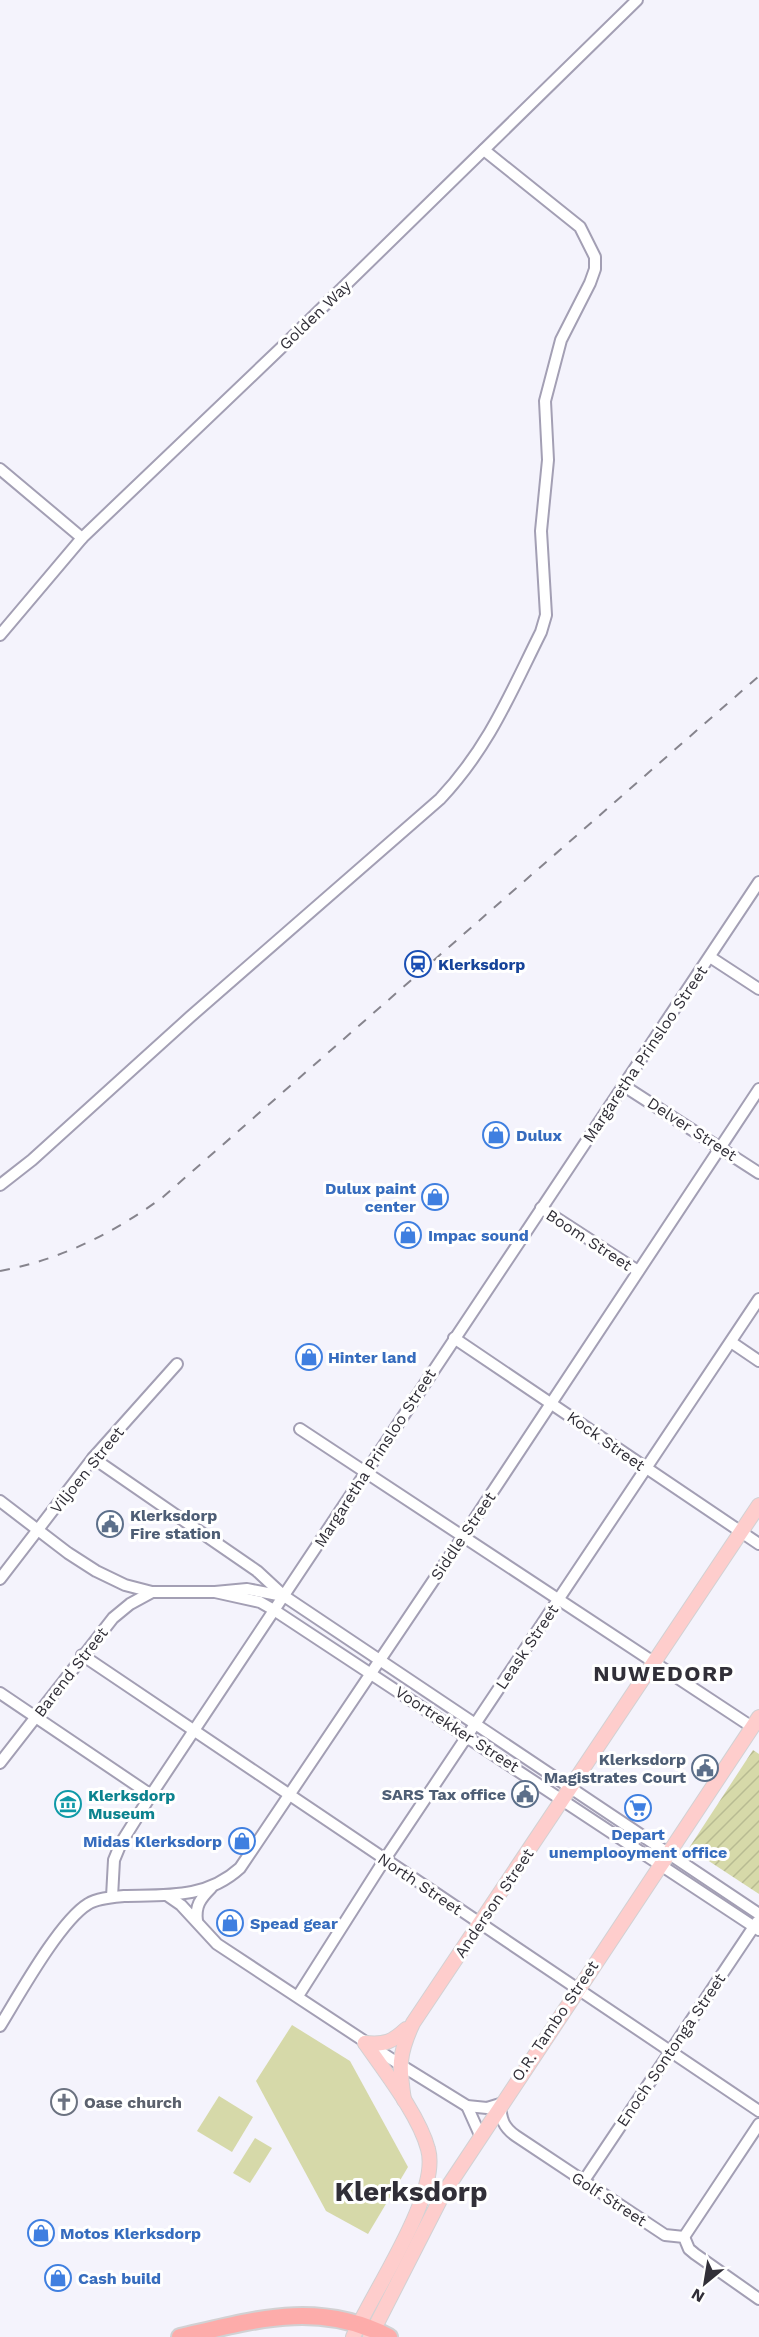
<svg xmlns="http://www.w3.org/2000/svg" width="759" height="2337" font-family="'Work Sans',sans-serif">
<defs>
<pattern id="garden-furrows" width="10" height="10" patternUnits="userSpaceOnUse" patternTransform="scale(1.5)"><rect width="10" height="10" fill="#d6d9a9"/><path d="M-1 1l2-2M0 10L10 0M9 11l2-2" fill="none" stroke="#b8bb92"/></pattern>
</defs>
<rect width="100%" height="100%" fill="#f4f3fc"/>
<polygon fill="url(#garden-furrows)" points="753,1750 759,1754 759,1894 689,1848"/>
<g fill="#d6d9a9">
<polygon points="292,2025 350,2061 408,2167 368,2234 326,2211 256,2081"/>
<polygon points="219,2096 253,2117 232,2152 197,2131"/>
<polygon points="255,2138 272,2148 250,2183 233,2173"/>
</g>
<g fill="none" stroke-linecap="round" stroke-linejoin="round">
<defs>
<g id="minor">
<polyline points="0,469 82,538"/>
<polyline points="0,635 82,538 282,347 637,0"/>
<polyline points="710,957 759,989"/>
<polyline points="624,1086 759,1173"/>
<path d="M 0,1185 L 32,1160 L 190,1017 L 440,799 C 489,747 510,694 541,632 L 546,615 L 541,531 L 548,460 L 545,401 L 561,340 L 590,283 L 595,269 L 595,257 L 580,227 L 484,150"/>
<polyline points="541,1208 638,1271"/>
<polyline points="454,1338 759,1544"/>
<polyline points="731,1342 759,1361"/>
<polyline points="300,1429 752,1727"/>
<polyline points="93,1458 257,1571 284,1596 759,1914"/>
<polyline points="0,1501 68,1553 96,1571 125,1585 152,1592 215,1592 247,1589 283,1596"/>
<polyline points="0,1579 93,1458 177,1364"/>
<polyline points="215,1592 260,1602 274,1610 759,1930"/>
<polyline points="82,1655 759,2111"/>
<polyline points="0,1693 151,1795"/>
<polyline points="0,1763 113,1618 130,1604 152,1592"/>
<path d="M 168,1896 L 181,1905 L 217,1944 L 399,2064 L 467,2106 L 487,2108 L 500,2104 C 501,2119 503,2127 516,2136 L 665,2235 L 684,2237 L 689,2249 L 695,2254 L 759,2299"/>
<polyline points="112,1897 114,1860 121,1843 151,1795 759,882"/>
<path d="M 197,1921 C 195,1906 200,1899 211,1888"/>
<polyline points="298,1996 385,1859 759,1299"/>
<path d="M 0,2026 C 19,1995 60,1921 88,1904 C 97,1898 113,1897 124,1896 C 166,1895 206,1899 240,1868 L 464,1535 L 759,1089"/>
<polyline points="467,2106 480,2135"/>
<polyline points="583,2182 757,1922"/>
<polyline points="684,2237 759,2124"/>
</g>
<g id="major">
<path d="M 365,2043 C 385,2045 392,2042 406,2029"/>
<path d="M 404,2100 C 399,2067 398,2055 413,2023 L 759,1505"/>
<path d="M 353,2337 C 372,2293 441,2194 428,2149 C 419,2115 385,2072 365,2043"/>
<polyline points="370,2337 443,2194 759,1717"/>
</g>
<path id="highway" d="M 180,2337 C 254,2320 318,2300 389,2337"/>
</defs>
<use href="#minor" stroke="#a39fb4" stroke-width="14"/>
<use href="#major" stroke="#d2d1d3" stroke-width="16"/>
<use href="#highway" stroke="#d2d1d3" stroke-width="20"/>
<use href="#minor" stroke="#fff" stroke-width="10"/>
<use href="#major" stroke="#fecdcc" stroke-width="14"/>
<use href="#highway" stroke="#fdacaa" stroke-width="16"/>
<path stroke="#86848d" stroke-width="2" stroke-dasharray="10 10" stroke-linecap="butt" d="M 0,1271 C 60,1260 114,1233 163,1197 L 759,676"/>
</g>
<defs>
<symbol id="station-ring" viewBox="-11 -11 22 22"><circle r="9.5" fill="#fff" stroke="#1a4fb4" stroke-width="1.5"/><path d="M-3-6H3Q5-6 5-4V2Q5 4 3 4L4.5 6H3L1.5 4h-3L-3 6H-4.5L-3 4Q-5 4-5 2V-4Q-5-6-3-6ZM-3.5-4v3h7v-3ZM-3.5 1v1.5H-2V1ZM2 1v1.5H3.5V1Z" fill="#1a4fb4"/></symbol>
<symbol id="shop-ring" viewBox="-11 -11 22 22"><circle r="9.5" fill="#fff" stroke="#3f7fe0" stroke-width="1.5"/><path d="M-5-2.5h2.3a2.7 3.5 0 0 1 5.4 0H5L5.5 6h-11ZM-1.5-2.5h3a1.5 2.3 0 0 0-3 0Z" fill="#3f7fe0"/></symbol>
<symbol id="civic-ring" viewBox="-11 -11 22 22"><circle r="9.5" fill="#fff" stroke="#5c6f8a" stroke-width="1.5"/><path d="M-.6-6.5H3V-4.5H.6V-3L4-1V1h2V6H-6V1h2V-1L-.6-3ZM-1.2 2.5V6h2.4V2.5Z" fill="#5c6f8a"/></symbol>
<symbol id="museum-ring" viewBox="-11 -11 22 22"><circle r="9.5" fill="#fff" stroke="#0f9aa8" stroke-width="1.5"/><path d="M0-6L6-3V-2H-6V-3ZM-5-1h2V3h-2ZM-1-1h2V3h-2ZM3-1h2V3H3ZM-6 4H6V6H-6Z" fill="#0f9aa8"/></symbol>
<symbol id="supermarket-ring" viewBox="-11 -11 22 22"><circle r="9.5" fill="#fff" stroke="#3f7fe0" stroke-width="1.5"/><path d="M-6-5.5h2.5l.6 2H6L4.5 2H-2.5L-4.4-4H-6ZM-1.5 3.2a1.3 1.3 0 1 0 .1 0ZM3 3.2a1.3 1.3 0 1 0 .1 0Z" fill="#3f7fe0"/></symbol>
<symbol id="church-ring" viewBox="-11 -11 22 22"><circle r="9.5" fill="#fff" stroke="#6b7280" stroke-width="1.5"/><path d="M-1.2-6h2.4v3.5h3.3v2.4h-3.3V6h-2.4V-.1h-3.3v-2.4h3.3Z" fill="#6b7280"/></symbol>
</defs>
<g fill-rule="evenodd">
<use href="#station-ring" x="403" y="949" width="30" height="30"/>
<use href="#shop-ring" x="481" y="1120" width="30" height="30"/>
<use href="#shop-ring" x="420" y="1182" width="30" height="30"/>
<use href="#shop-ring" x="393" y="1220" width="30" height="30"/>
<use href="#shop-ring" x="294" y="1342" width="30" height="30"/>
<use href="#civic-ring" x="95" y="1509" width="30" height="30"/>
<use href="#civic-ring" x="690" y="1753" width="30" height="30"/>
<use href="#civic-ring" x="510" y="1779" width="30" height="30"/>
<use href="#museum-ring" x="53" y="1789" width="30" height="30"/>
<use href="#supermarket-ring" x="623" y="1793" width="30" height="30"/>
<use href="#shop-ring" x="227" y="1826" width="30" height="30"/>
<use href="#shop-ring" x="215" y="1908" width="30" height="30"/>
<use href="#church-ring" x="49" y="2087" width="30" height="30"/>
<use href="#shop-ring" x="26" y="2218" width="30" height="30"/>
<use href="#shop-ring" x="43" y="2263" width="30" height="30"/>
</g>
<g text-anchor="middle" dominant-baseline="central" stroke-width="6" stroke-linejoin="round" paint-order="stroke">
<g font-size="16" fill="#312f38" stroke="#fff">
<text transform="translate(315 315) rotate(-44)">Golden Way</text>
<text transform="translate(645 1054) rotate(-56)">Margaretha Prinsloo Street</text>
<text transform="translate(692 1129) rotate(33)">Delver Street</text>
<text transform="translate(589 1240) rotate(33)">Boom Street</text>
<text transform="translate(606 1441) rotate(35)">Kock Street</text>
<text transform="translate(375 1458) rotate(-57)">Margaretha Prinsloo Street</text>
<text transform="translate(87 1470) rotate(-51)">Viljoen Street</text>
<text transform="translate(463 1536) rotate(-56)">Siddle Street</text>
<text transform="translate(527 1647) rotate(-56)">Leask Street</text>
<text transform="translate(71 1672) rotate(-52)">Barend Street</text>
<text transform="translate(457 1729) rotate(33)">Voortrekker Street</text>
<text transform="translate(420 1884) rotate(34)">North Street</text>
<text transform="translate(494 1903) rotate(-56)">Anderson Street</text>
<text transform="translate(555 2021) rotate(-56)">O.R. Tambo Street</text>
<text transform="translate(671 2050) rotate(-56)">Enoch Sontonga Street</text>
<text transform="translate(609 2199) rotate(33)">Golf Street</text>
</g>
<g font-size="16" font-weight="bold" fill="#164399" stroke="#fff" text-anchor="start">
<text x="438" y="964">Klerksdorp</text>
</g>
<g font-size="16" font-weight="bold" fill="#366cbe" stroke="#fff" text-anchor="start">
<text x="516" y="1135">Dulux</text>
<text x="416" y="1188" text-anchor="end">Dulux paint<tspan x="416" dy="18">center</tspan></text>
<text x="428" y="1235">Impac sound</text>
<text x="328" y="1357">Hinter land</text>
<text x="638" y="1834" text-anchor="middle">Depart<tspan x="638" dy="18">unemplooyment office</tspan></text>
<text x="222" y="1841" text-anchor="end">Midas Klerksdorp</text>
<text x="250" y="1923">Spead gear</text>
<text x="60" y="2233">Motos Klerksdorp</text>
<text x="78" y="2278">Cash build</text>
</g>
<g font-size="16" font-weight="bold" fill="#4e5e75" stroke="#fff" text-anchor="end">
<text x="130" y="1515" text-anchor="start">Klerksdorp<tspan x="130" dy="18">Fire station</tspan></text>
<text x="686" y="1759">Klerksdorp<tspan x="686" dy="18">Magistrates Court</tspan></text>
<text x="506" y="1794">SARS Tax office</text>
</g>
<g font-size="16" font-weight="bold" fill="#0d838f" stroke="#fff" text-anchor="start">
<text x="88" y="1795">Klerksdorp<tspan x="88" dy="18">Museum</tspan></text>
</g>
<g font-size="16" font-weight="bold" fill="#5b616d" stroke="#fff" text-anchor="start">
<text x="84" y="2102">Oase church</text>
</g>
<g font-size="22" font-weight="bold" letter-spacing="1.5" fill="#312f38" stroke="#fff">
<text x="664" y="1673">NUWEDORP</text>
</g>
<g font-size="28" font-weight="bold" fill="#312f38" stroke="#fff">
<text x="411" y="2191">Klerksdorp</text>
</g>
</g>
<g transform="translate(705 2283) rotate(210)" stroke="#ffffff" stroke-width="4.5" paint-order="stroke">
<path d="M0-4.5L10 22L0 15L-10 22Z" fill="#312f38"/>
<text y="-9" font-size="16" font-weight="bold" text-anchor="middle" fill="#312f38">N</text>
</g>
</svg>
